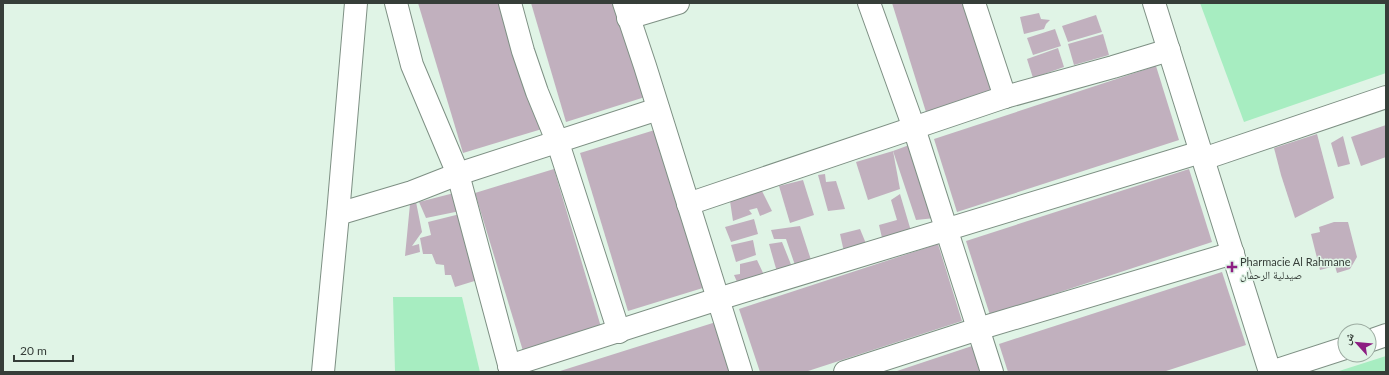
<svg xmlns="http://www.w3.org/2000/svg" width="1389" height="375" font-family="Lato,'Noto Naskh Arabic',sans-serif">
<rect width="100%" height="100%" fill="#e0f4e6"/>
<g fill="#a7edc1">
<polygon points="1200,3 1386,3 1386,73 1244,122"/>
<polygon points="393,297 462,297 480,372 395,372"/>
<polygon points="1386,356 1386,372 1336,372"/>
</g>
<g fill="#c1b0be">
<polygon points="418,3 504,3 542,129 463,153"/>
<polygon points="531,3 616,3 645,97 566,122"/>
<polygon points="892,3 966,3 993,91 926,112"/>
<polygon points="1039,13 1041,19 1050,20 1046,24 1044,29 1024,34 1020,17"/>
<polygon points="1096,15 1102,32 1068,42 1062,26"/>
<polygon points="1055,29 1061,46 1033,55 1027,38"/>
<polygon points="1103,34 1109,55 1074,65 1068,44"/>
<polygon points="1058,48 1064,67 1033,78 1027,59"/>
<polygon points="1156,66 1179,140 957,212 934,139"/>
<polygon points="1386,125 1386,157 1361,166 1351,137"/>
<polygon points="658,129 706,287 628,311 580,153"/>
<polygon points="1317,134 1334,198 1295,218 1281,175 1274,148"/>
<polygon points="1343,136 1350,164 1338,167 1331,143"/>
<polygon points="912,144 935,218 916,220 893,151"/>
<polygon points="893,151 900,189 868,200 856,162"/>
<polygon points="554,169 601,327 523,351 475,193"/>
<polygon points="1189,169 1212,242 990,315 966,241"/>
<polygon points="825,174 826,182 836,181 845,209 828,211 818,175"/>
<polygon points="803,180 814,215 790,223 779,186"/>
<polygon points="762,191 772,211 760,216 757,208 749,210 752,214 733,221 730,201"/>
<polygon points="458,192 465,210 426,218 419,202"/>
<polygon points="900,194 911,231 883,242 879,225 897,220 891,200"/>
<polygon points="416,202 422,232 412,246 419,244 420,252 405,256 410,204"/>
<polygon points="460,214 481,279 455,287 451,275 445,275 444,265 436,264 432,254 423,254 420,238 431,235 428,222"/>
<polygon points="754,219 758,234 731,242 725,227"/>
<polygon points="1334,222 1348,222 1357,257 1350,269 1337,273 1335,266 1320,270 1311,234 1320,232 1319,227"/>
<polygon points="800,226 812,263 796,268 786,239 774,239 771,230"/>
<polygon points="860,229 867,246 844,252 840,234"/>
<polygon points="753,240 756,255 736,262 731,245"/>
<polygon points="782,242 792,267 777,272 769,244"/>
<polygon points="938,244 962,321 805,372 760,372 739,309"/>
<polygon points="757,260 764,275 738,284 734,275 740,274 740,264"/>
<polygon points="1222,272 1246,345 1163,372 1008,372 999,344"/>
<polygon points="716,322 731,372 557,372"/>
<polygon points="972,346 980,372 894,372"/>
</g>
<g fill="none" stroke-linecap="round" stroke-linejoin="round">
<defs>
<g id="minor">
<polyline points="396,3 412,65 458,174 511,372"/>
<polyline points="510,3 523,51 537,92 558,143 619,332"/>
<polyline points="624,3 645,66 741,372"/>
<polyline points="869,3 914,128 992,372"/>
<polyline points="974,3 1005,97"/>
<polyline points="1154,3 1270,372"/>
<polyline points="628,18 678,3"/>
<polyline points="1203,159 1386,97"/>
<polyline points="688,204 1005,97 1113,67 1169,50"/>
<polyline points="338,214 412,192 458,174 658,109"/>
<polyline points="1369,341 1386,335"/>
<polyline points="509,366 718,299 1201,152"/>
<polyline points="845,372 978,329 1233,253"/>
<polyline points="1271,372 1345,348"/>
</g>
<polyline id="tertiary" points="323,372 338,214 356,3"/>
</defs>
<use href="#minor" stroke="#7e9084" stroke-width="24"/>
<use href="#tertiary" stroke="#7e9084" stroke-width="24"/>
<use href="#minor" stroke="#fff" stroke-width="22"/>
<use href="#tertiary" stroke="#fff" stroke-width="22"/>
</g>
<path fill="#8c1e82" stroke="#e0f4e6" stroke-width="1.5" d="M1230 261h4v4h4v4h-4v4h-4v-4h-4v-4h4z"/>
<g text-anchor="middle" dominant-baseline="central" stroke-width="3" stroke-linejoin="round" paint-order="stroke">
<g font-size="11" fill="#363e39" stroke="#e0f4e6" text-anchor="start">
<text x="1240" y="261">Pharmacie Al Rahmane<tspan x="1240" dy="13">صيدلية الرحمان</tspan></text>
</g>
</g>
<rect width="1389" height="375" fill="none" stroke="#363e39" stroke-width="8"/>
<g transform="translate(1357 343) rotate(297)"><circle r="19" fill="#e0f4e6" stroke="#9caba1"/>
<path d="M0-3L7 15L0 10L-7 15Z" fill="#8c1e82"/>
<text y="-6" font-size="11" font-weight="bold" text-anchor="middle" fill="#363e39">ش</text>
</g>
<path d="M14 355v6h59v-6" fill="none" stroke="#363e39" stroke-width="2"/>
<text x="20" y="355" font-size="12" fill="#363e39" stroke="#e0f4e6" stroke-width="3" paint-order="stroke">20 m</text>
</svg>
